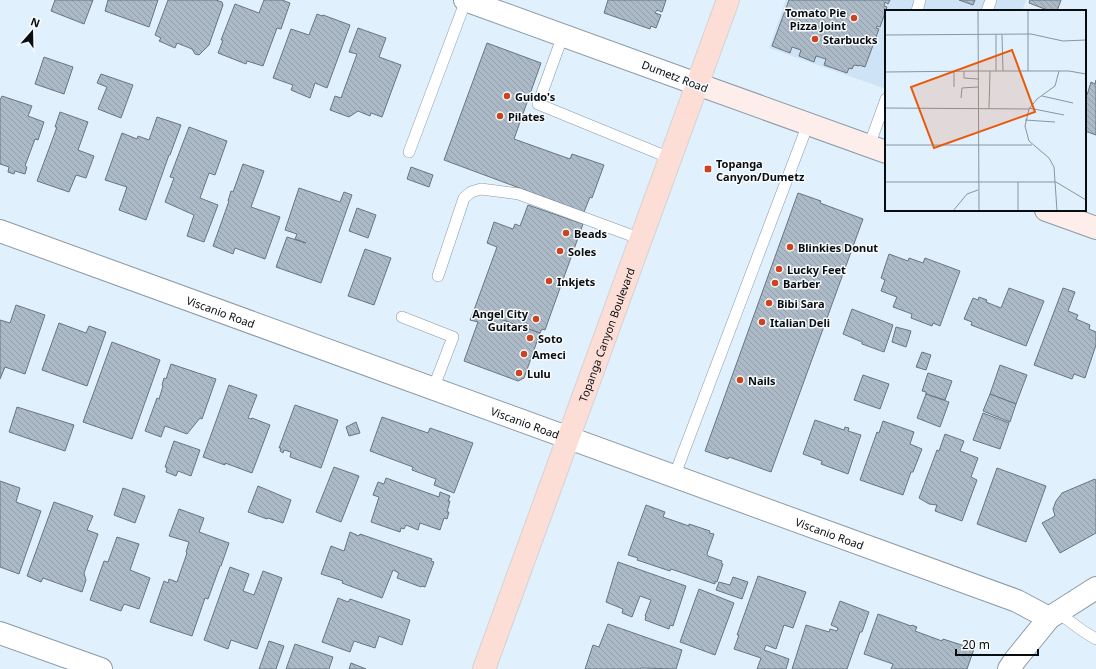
<svg xmlns="http://www.w3.org/2000/svg" width="1096" height="669" font-family="'Noto Sans',sans-serif">
<defs>
<pattern id="building-back-hatch" width="6" height="6" patternUnits="userSpaceOnUse"><rect width="6" height="6" fill="#abbac6"/><path d="M-1 5l2 2M0 0l6 6M5-1l2 2" fill="none" stroke="#929fa9"/></pattern>
</defs>
<rect width="100%" height="100%" fill="#e0f0fd"/>
<polygon fill="#cee3f5" points="786,0 1026,0 1022,11 886,11 886,89 769,48"/>
<g fill="url(#building-back-hatch)" stroke="#687681">
<polygon points="55,0 93,0 84,24 51,11"/>
<polygon points="108,0 158,0 149,27 105,11"/>
<polygon points="168,0 216,0 222,2 223,5 209,45 199,55 195,54 192,49 177,43 175,48 159,41 161,38 155,35"/>
<polygon points="264,0 282,0 290,3 281,29 277,28 263,66 247,61 246,64 218,53 223,40 221,40 235,4 259,13"/>
<polygon points="608,0 666,0 662,12 657,10 655,13 661,15 656,28 651,26 650,29 604,13"/>
<polygon points="789,0 890,0 888,4 885,2 884,6 887,7 880,27 877,26 876,28 879,29 865,67 859,65 859,66 854,65 852,69 849,68 847,73 824,65 826,59 816,56 814,62 799,56 801,50 792,47 790,53 772,46"/>
<polygon points="959,0 975,0 973,5"/>
<polygon points="1030,0 1061,0 1057,11 1050,11 1029,3"/>
<polygon points="317,14 322,16 323,15 350,25 327,88 315,83 310,98 291,90 293,85 273,78 291,29 309,35"/>
<polygon points="358,28 386,38 379,57 401,65 382,117 371,113 370,116 358,111 349,117 330,110 335,96 341,98 357,54 349,52"/>
<polygon points="487,43 541,63 514,139 570,159 572,154 604,165 592,198 590,197 584,212 444,160"/>
<polygon points="44,57 73,67 64,94 35,84"/>
<polygon points="101,74 133,85 121,118 98,109 107,87 97,83"/>
<polygon points="1096,80 1096,135 1085,131 1085,95 1087,95 1091,82 1095,84"/>
<polygon points="2,96 32,106 28,116 44,122 38,140 35,139 25,166 27,167 25,174 15,171 14,174 8,172 9,167 0,164 0,100"/>
<polygon points="60,112 88,122 78,150 94,156 86,178 76,175 69,192 37,181 57,127 55,127"/>
<polygon points="157,117 181,125 170,155 169,155 146,220 119,210 127,187 105,180 122,133 137,139 138,136 149,140"/>
<polygon points="189,127 227,141 215,175 209,173 200,198 218,205 204,242 187,236 194,215 165,202 174,178 170,177"/>
<polygon points="243,164 264,171 251,207 280,217 265,259 235,248 233,254 213,246 229,201 228,201 231,191 233,192"/>
<polygon points="411,167 433,175 429,187 407,179"/>
<polygon points="299,188 340,202 344,192 352,195 321,283 276,267 287,237 306,243 295,239 297,234 285,230"/>
<polygon points="798,193 821,201 820,203 863,219 771,472 729,457 728,459 705,451"/>
<polygon points="528,205 583,224 545,330 542,329 540,333 474,310 497,247 487,243 494,222 513,229 515,224 520,226"/>
<polygon points="357,208 376,215 368,238 349,231"/>
<polygon points="365,249 391,258 374,305 348,296"/>
<polygon points="889,254 908,261 909,258 923,263 925,258 960,271 940,326 933,323 932,326 911,318 912,314 893,307 897,297 881,291 885,280 881,278"/>
<polygon points="1009,288 1044,301 1026,346 971,325 972,322 964,319 973,298 978,300 979,297 987,300 986,302 1001,308"/>
<polygon points="1063,288 1075,292 1068,311 1078,315 1076,319 1090,325 1089,329 1096,332 1096,345 1085,378 1074,374 1072,379 1034,365"/>
<polygon points="16,305 45,315 25,374 5,367 0,379 0,320 10,323"/>
<polygon points="852,309 893,325 884,352 862,344 862,342 843,334"/>
<polygon points="474,310 540,333 524,378 518,381 464,361 478,322 470,320"/>
<polygon points="59,323 86,333 89,326 106,332 87,386 42,370"/>
<polygon points="896,327 911,331 906,347 892,342"/>
<polygon points="112,342 160,360 132,439 83,422"/>
<polygon points="922,352 931,355 926,370 916,367"/>
<polygon points="171,364 216,379 202,419 200,418 187,434 165,426 161,437 145,431 157,398 159,399 163,386 162,385 164,378 166,379"/>
<polygon points="1000,365 1027,375 1016,404 990,394"/>
<polygon points="928,373 952,381 945,400 926,394 926,392 922,391"/>
<polygon points="863,375 889,384 880,409 854,400"/>
<polygon points="229,385 257,395 248,418 251,419 252,418 270,425 252,473 225,463 225,465 203,457"/>
<polygon points="926,394 949,402 940,427 917,418"/>
<polygon points="990,394 1016,404 1010,422 983,411"/>
<polygon points="295,405 338,420 321,468 290,457 291,452 284,450 283,453 280,451 281,448 279,448"/>
<polygon points="17,407 74,425 65,451 9,432"/>
<polygon points="983,413 1009,423 1000,449 973,440"/>
<polygon points="382,417 428,433 430,428 473,443 454,493 434,485 436,479 412,470 413,467 370,451"/>
<polygon points="815,420 844,430 845,427 849,428 848,431 861,435 848,474 821,464 822,461 803,454"/>
<polygon points="883,421 914,432 910,444 922,449 913,472 911,472 903,495 860,480 877,432 879,433"/>
<polygon points="356,422 360,433 349,436 346,427"/>
<polygon points="945,434 964,441 960,451 978,458 971,477 977,480 962,521 935,511 937,505 929,504 919,498 937,450 939,451"/>
<polygon points="174,441 200,450 191,476 178,471 176,476 166,472 167,468 165,467"/>
<polygon points="334,467 359,476 341,522 316,512"/>
<polygon points="997,468 1046,486 1026,542 977,524"/>
<polygon points="386,478 439,497 440,492 450,496 448,501 450,501 447,512 449,512 447,519 444,518 440,530 420,523 418,530 406,525 404,529 401,528 400,532 371,522 379,497 373,495 378,482 384,484"/>
<polygon points="1095,479 1096,481 1096,533 1060,553 1042,523 1055,516 1053,509 1056,501 1062,493"/>
<polygon points="0,481 20,488 16,502 41,511 19,574 0,567"/>
<polygon points="258,486 291,500 283,523 268,518 267,519 248,512"/>
<polygon points="123,488 145,496 135,523 114,515"/>
<polygon points="54,502 93,516 87,530 98,534 84,573 86,580 82,592 43,578 41,582 27,576"/>
<polygon points="646,505 665,512 663,517 689,526 689,524 710,531 709,533 714,534 707,554 708,556 722,561 721,563 723,564 717,582 715,581 715,584 671,569 670,571 637,560 638,558 628,555"/>
<polygon points="179,509 204,518 199,532 229,543 221,566 220,566 208,599 205,598 192,636 150,622 164,581 168,583 169,579 177,582 187,553 186,552 189,542 169,536"/>
<polygon points="350,532 359,536 360,534 432,559 431,561 434,562 425,587 422,586 421,587 397,578 399,573 393,570 382,598 342,583 343,581 321,574 331,546 344,551"/>
<polygon points="117,537 139,544 130,570 150,578 139,609 124,604 121,611 90,600 104,561 108,562"/>
<polygon points="618,562 686,586 673,626 670,625 669,629 645,620 646,616 645,616 651,600 640,596 632,617 622,613 623,609 606,602"/>
<polygon points="230,567 249,574 243,591 254,595 263,571 282,578 257,649 231,640 228,649 204,640"/>
<polygon points="758,576 806,592 793,628 784,625 776,649 766,645 764,650 789,659 786,669 757,669 761,658 734,649 739,635 737,635"/>
<polygon points="733,577 748,582 742,599 716,590 719,582 730,585"/>
<polygon points="699,589 734,603 715,655 680,642"/>
<polygon points="338,598 348,602 350,599 410,620 402,645 379,636 375,648 354,641 350,652 322,642"/>
<polygon points="840,601 869,612 862,632 860,632 847,669 792,669 806,625 829,632 830,629 837,631 838,628 831,625"/>
<polygon points="878,614 911,626 912,625 917,627 915,631 942,641 943,639 974,649 967,669 891,669 893,664 864,654"/>
<polygon points="608,624 682,650 676,669 641,668 640,669 585,669 593,645 599,647"/>
<polygon points="269,641 284,646 276,669 259,669"/>
<polygon points="295,644 333,657 329,669 286,669"/>
<polygon points="351,663 366,669 349,669"/>
</g>
<g fill="none" stroke-linecap="round" stroke-linejoin="round">
<defs>
<g id="service">
<polyline points="917,11 920,0"/>
<polyline points="987,11 991,0"/>
<polyline points="563,35 538,104 670,158"/>
<polyline points="869,146 886,99"/>
<polyline points="409,152 466,0"/>
<polyline points="438,276 464,198 471,192 481,189 519,194 641,239"/>
<polyline points="402,317 453,337 433,389"/>
<polyline points="674,477 808,124"/>
<polyline points="1057,612 1083,631 1096,639"/>
</g>
<g id="minor">
<polyline points="465,0 697,84"/>
<path id="s1" d="M 0,231 L 1017,601 L 1049,618"/>
<polyline points="0,633 101,669"/>
<polyline points="1009,669 1015,660 1049,618 1096,588"/>
</g>
<g id="secondary">
<polyline points="697,84 886,152"/>
<polyline points="1046,210 1096,228"/>
</g>
<g id="primary">
<path id="s2" d="M 484,669 L 728,0"/>
</g>
</defs>
<use href="#service" stroke="#8b99a5" stroke-width="12"/>
<use href="#minor" stroke="#8b99a5" stroke-width="24"/>
<use href="#secondary" stroke="#8b99a5" stroke-width="24"/>
<use href="#primary" stroke="#d3d3d4" stroke-width="24"/>
<use href="#service" stroke="#fff" stroke-width="11"/>
<use href="#minor" stroke="#fff" stroke-width="22"/>
<use href="#secondary" stroke="#feeeeb" stroke-width="22"/>
<use href="#primary" stroke="#fdded6" stroke-width="22"/>
</g>
<g fill="#cc4320" stroke="#f8fbfe" stroke-width="1.5">
<circle cx="854" cy="18" r="4"/>
<circle cx="815" cy="39" r="4"/>
<circle cx="507" cy="96" r="4"/>
<circle cx="500" cy="116" r="4"/>
<rect x="704" y="165" width="8" height="8" rx="2"/>
<circle cx="566" cy="233" r="4"/>
<circle cx="790" cy="247" r="4"/>
<circle cx="560" cy="251" r="4"/>
<circle cx="779" cy="269" r="4"/>
<circle cx="549" cy="281" r="4"/>
<circle cx="775" cy="283" r="4"/>
<circle cx="769" cy="303" r="4"/>
<circle cx="536" cy="319" r="4"/>
<circle cx="762" cy="322" r="4"/>
<circle cx="530" cy="338" r="4"/>
<circle cx="524" cy="354" r="4"/>
<circle cx="519" cy="373" r="4"/>
<circle cx="740" cy="380" r="4"/>
</g>
<g text-anchor="middle" dominant-baseline="central" stroke-width="3" stroke-linejoin="round" paint-order="stroke">
<g font-size="11" font-weight="bold" fill="#080d11" stroke="#f8fbfe" text-anchor="start">
<text x="846" y="12" text-anchor="end">Tomato Pie<tspan x="846" dy="13">Pizza Joint</tspan></text>
<text x="823" y="39">Starbucks</text>
<text x="515" y="96">Guido's</text>
<text x="508" y="116">Pilates</text>
<text x="716" y="163">Topanga<tspan x="716" dy="13">Canyon/Dumetz</tspan></text>
<text x="574" y="233">Beads</text>
<text x="798" y="247">Blinkies Donut</text>
<text x="568" y="251">Soles</text>
<text x="787" y="269">Lucky Feet</text>
<text x="557" y="281">Inkjets</text>
<text x="783" y="283">Barber</text>
<text x="777" y="303">Bibi Sara</text>
<text x="528" y="313" text-anchor="end">Angel City<tspan x="528" dy="13">Guitars</tspan></text>
<text x="770" y="322">Italian Deli</text>
<text x="538" y="338">Soto</text>
<text x="532" y="354">Ameci</text>
<text x="527" y="373">Lulu</text>
<text x="748" y="380">Nails</text>
</g>
<g font-size="11" fill="#080d11" stroke="#f8fbfe">
<text transform="translate(675 76) rotate(21)">Dumetz Road</text>
<text stroke="none"><textPath href="#s1" startOffset="235">Viscanio Road</textPath></text>
<text stroke="none"><textPath href="#s2" startOffset="356">Topanga Canyon Boulevard</textPath></text>
<text stroke="none"><textPath href="#s1" startOffset="559">Viscanio Road</textPath></text>
<text stroke="none"><textPath href="#s1" startOffset="883">Viscanio Road</textPath></text>
</g>
</g>
<g transform="translate(885 10)">
<rect width="201" height="201" fill="#e0f0fd"/>
<path fill="none" stroke="#8a959f" stroke-width="1" d="M 93,0 L 94,201M 0,25 L 146,24 L 178,31 L 201,30M 111,25 L 111,61M 117,25 L 118,61M 79,61 L 79,68 L 93,69M 93,61 L 184,61 L 201,64M 143,61 L 143,0M 0,62 L 93,61M 69,77 L 69,61M 157,86 L 188,93M 76,88 L 77,78 L 93,77M 0,98 L 144,99M 104,98 L 105,61M 144,98 L 179,105M 140,110 L 170,112M 0,135 L 147,135M 0,172 L 171,172 L 201,190M 133,172 L 133,201M 68,201 L 82,184 L 93,180M 172,201 L 169,157 L 164,148 L 144,131 L 140,116 L 144,99 L 152,89 L 170,76 L 174,61"/>
<path fill="#e8590c" fill-opacity="0.15" stroke="#e8590c" stroke-width="2" d="M 127,40 L 150,102 L 49,138 L 26,77 Z"/>
<rect width="201" height="201" fill="none" stroke="#080d11" stroke-width="2"/>
</g>
<g transform="translate(32 32) rotate(20)" stroke="#f8fbfe" stroke-width="3" paint-order="stroke">
<path d="M0-3L7 15L0 10L-7 15Z" fill="#080d11"/>
<text y="-6" font-size="11" font-weight="bold" text-anchor="middle" fill="#080d11">N</text>
</g>
<path d="M956 649v6h82v-6" fill="none" stroke="#080d11" stroke-width="2"/>
<text x="962" y="649" font-size="12" fill="#080d11" stroke="#f8fbfe" stroke-width="3" paint-order="stroke">20 m</text>
</svg>
